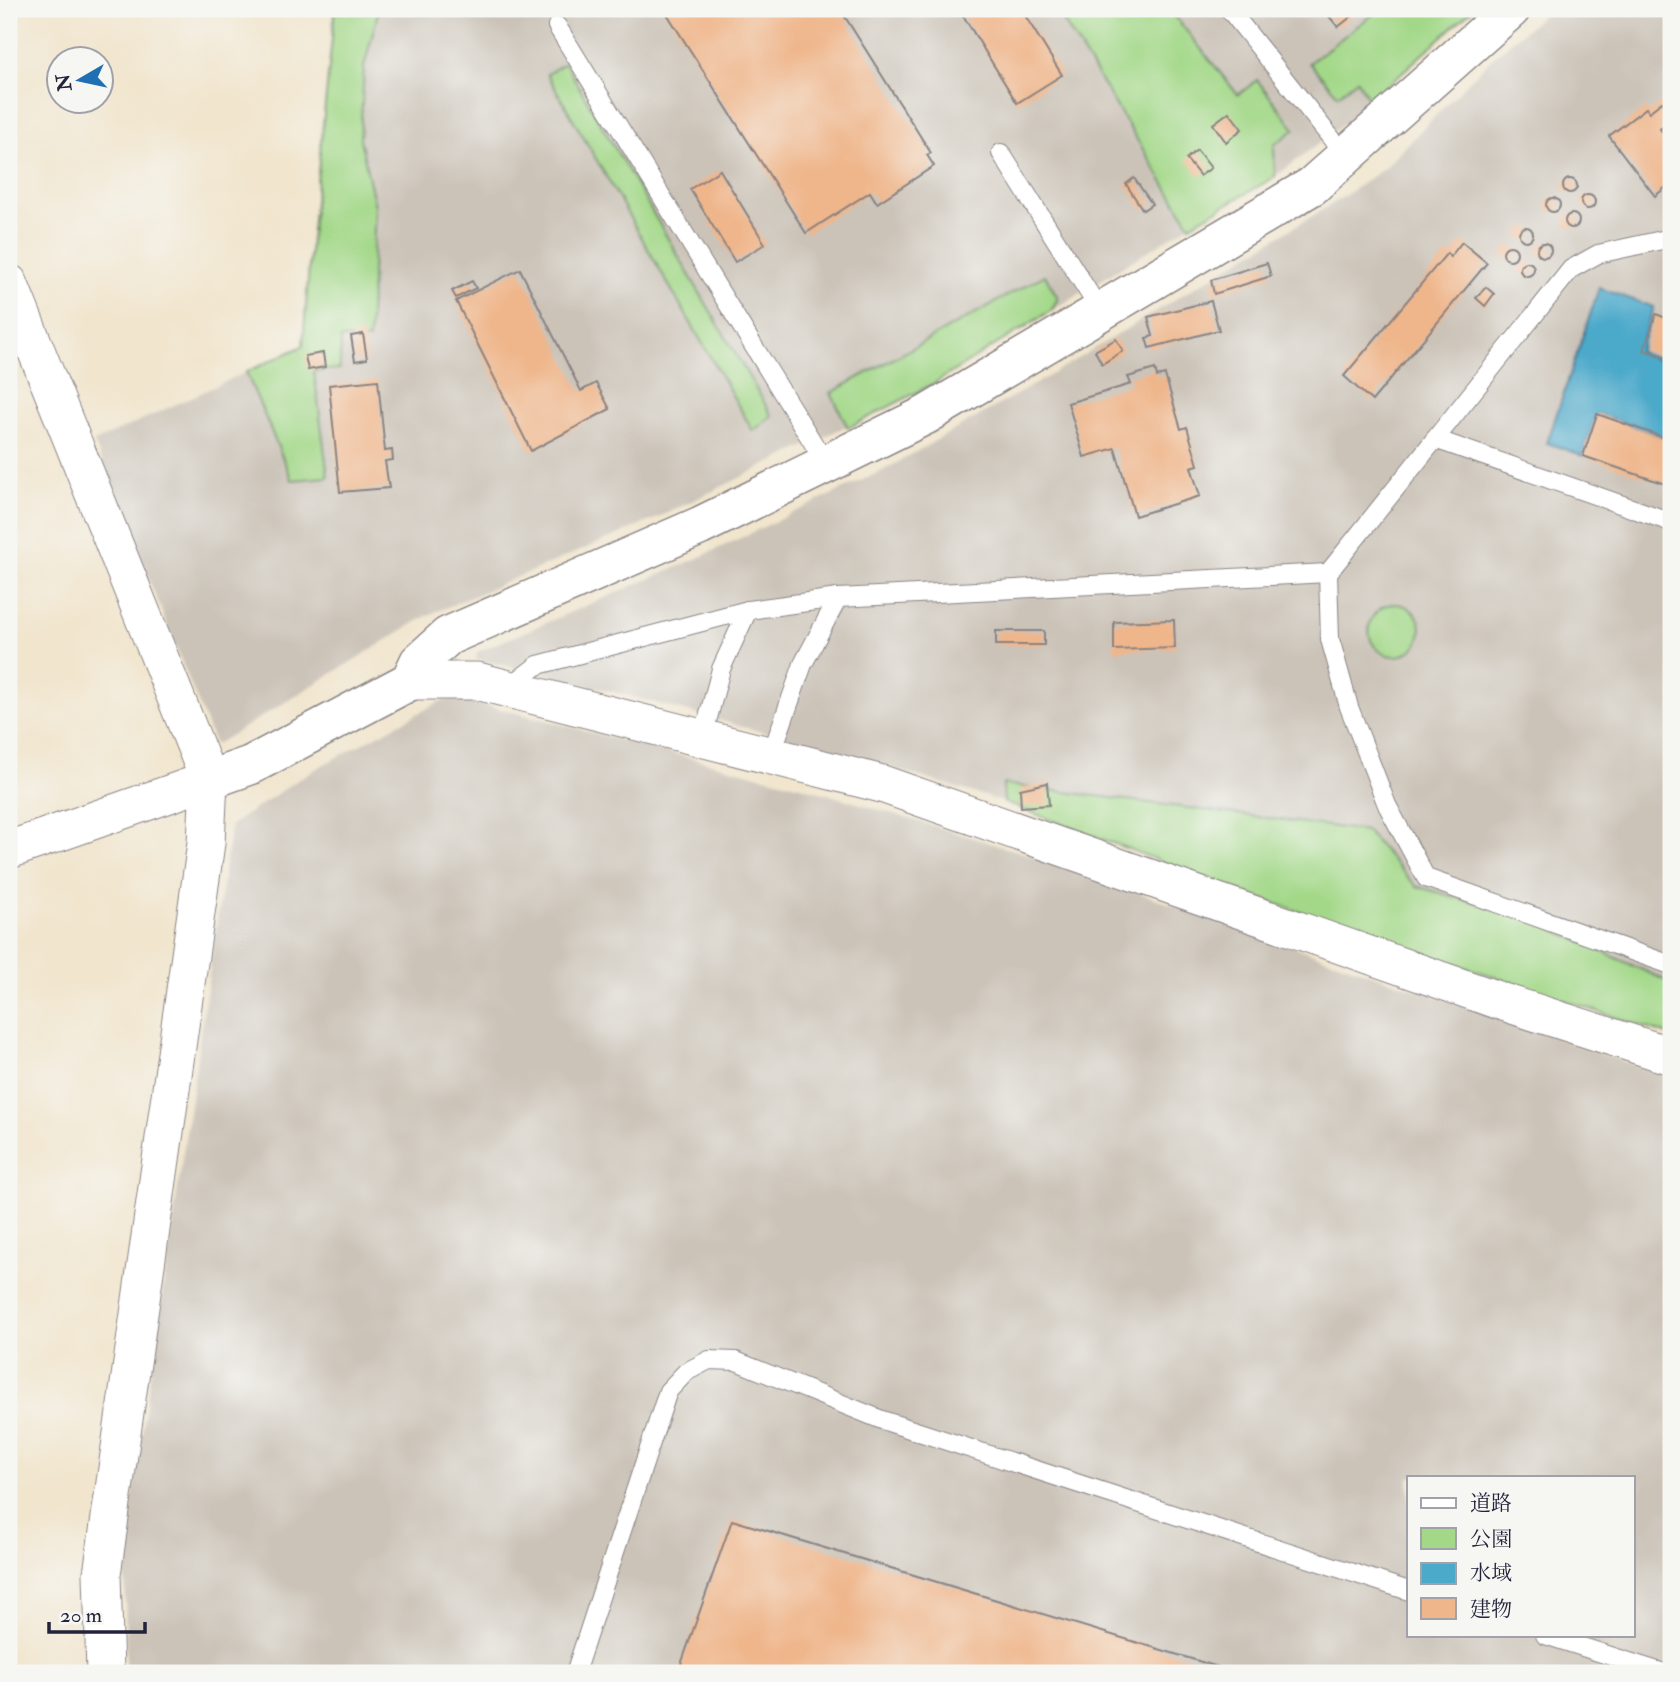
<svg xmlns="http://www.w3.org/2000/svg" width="1680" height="1682" font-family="'IM FELL Double Pica','Noto Serif JP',serif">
<rect width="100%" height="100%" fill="#f6f6f2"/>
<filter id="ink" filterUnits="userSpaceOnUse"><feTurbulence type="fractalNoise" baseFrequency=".0143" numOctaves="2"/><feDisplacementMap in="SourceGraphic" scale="14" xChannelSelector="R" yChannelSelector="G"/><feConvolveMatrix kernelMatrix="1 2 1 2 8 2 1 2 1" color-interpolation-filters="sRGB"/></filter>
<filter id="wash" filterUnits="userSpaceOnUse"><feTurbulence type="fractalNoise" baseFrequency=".00686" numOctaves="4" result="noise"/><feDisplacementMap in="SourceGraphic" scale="28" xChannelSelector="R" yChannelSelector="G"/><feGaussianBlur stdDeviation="1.57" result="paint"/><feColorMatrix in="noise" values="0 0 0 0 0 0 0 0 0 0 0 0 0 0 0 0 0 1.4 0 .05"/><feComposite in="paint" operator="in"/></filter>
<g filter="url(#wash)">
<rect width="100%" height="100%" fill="#f1e5cd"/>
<g fill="#cbc3b8" fill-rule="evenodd">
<polygon points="335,9 1473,9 1350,119 1275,177 1190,225 933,384 655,519 426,616 215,745 94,442 303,346 311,239"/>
<polygon points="1550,9 1671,9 1671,1036 1250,895 1004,802 861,759 615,692 476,659 477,652 696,559 886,469 1049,376 1340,199 1384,168 1491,59"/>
<path d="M 458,698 L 800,786 L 1030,855 L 1671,1078 L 1671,1673 L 126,1673 L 125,1549 L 231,825 L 308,773 L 441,701 ZM 1409,1477 L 1633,1477 L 1633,1635 L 1409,1635 Z"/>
</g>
<g fill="#a3d888" stroke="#627d62" stroke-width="2">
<polygon points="335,9 379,9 364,67 360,139 375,206 369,340 341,338 340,369 314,371 328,477 292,480 246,372 303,346 311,239"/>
<polygon points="1056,9 1169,9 1238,95 1257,80 1295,129 1274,145 1275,177 1190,225"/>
<polygon points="1380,9 1473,9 1370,101 1357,80 1338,95 1309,63"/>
<polygon points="565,63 772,416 753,431 547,74"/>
<polygon points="1045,275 1058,298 1052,310 933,384 848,428 831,393"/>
<circle cx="1395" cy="630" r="26"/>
<polygon points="1003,784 1366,831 1416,886 1527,917 1671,983 1671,1036 1250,895 1004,802"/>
</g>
<polygon fill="#4ba9ca" stroke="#366682" stroke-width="2" points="1599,288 1654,307 1639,352 1671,364 1671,440 1597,414 1583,456 1547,443"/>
<g id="blocks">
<g fill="#efb68b">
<polygon points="664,9 840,9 931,153 927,155 934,166 877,203 870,192 806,233"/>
<polygon points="959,9 1021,9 1062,75 1017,103"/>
<polygon points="1323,9 1361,9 1338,27"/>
<polygon points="1662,102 1671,114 1671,120 1660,129 1671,144 1671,183 1655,196 1609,136 1646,108 1649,112"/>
<polygon points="1229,112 1242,129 1226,142 1213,124"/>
<polygon points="1197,150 1211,168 1200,176 1186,159"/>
<polygon points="720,170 765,244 735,262 690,189"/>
<polygon points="1134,178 1152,204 1143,210 1126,184"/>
<circle cx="1570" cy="186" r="7"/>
<circle cx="1588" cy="202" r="7"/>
<circle cx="1553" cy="205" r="7"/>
<circle cx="1572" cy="221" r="7"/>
<circle cx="1526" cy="234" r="7"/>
<polygon points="1462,242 1487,263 1372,401 1344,376 1447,253 1450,257"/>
<circle cx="1544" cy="250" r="7"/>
<circle cx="1510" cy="253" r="7"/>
<circle cx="1527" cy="269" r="7"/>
<polygon points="1267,263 1271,276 1214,294 1211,280"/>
<polygon points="520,269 581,391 596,383 610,409 531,451 456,301"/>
<polygon points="472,281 476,288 456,298 452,291"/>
<polygon points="1486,287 1494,294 1485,306 1476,298"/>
<polygon points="1211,301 1219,330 1149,348 1146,338 1153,336 1148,317"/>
<polygon points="1656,314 1671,320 1671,359 1644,350"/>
<polygon points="363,334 367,359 355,361 351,336"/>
<polygon points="1116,339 1123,351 1102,364 1095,351"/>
<polygon points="323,353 325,367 308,370 305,356"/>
<polygon points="1155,369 1157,377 1165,375 1181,429 1187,427 1198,465 1191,467 1200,496 1135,516 1115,448 1084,457 1068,403 1131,384 1128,377"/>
<polygon points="378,380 385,451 392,450 393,460 385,461 389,488 340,492 329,385"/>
<polygon points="1597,414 1671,440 1671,486 1583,456"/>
<polygon points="1174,620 1175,648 1114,650 1114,622"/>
<rect x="996" y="631" width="48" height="14"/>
<polygon points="1047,783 1049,805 1021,807 1020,789"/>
<polygon points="732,1520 1238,1673 678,1673"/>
</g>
</g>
</g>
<g filter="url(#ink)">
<use href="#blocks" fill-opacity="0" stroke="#8a8484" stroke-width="2"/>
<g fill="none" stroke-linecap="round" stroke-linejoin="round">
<defs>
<g id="service">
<polyline points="1229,9 1347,158"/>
<polyline points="557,26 826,464"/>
<polyline points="1001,153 1101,312"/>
<polyline points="1435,439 1671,522"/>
<polyline points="1328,573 1330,639 1349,707 1387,805 1426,878 1671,965"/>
<polyline points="508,688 538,665 748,610 838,598 1328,573 1571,269 1598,254 1671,238"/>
<polyline points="703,737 721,669 748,610"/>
<polyline points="771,755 803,664 838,598"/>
<polyline points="1545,1635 1664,1673"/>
<polyline points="575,1673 668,1391 686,1372 709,1360 736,1361 882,1420 1409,1591"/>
</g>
<g id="minor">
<polyline points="9,283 209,780 206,843 102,1574 105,1673"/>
<polyline points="410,681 477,681 882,784 1500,1001 1671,1056"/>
<polyline points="9,850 209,780"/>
</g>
<polyline id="tertiary" points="209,780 251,765 410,681 419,662 448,636 700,526 926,415 1312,186 1511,9"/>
</defs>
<use href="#service" stroke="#8a8484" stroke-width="20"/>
<use href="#minor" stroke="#8a8484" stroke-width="39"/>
<use href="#tertiary" stroke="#8a8484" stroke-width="41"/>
<use href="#service" stroke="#fff" stroke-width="18"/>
<use href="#minor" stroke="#fff" stroke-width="37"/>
<use href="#tertiary" stroke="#fff" stroke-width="38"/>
</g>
</g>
<rect width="1680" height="1682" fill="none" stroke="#f6f6f2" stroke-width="35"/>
<rect x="1407" y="1476" width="228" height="161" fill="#f6f6f2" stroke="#a1a1a9" stroke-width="2"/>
<rect x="1421" y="1498" width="35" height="10" fill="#ffffff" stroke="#a1a1a9" stroke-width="2"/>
<text x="1470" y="1510" font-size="21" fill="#22223b">道路</text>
<rect x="1421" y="1528" width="35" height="21" fill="#a3d888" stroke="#a1a1a9" stroke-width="2"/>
<text x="1470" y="1546" font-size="21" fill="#22223b">公園</text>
<rect x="1421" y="1563" width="35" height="21" fill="#4ba9ca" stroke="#a1a1a9" stroke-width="2"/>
<text x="1470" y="1580" font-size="21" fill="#22223b">水域</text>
<rect x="1421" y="1598" width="35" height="21" fill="#efb68b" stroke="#a1a1a9" stroke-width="2"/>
<text x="1470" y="1616" font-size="21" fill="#22223b">建物</text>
<g transform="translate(80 80) rotate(261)"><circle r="33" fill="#f6f6f2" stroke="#a1a1a9" stroke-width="2"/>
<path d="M0-5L12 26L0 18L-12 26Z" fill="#1f6fb2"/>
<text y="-10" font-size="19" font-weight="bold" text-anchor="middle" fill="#22223b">N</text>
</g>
<path d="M49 1622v10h96v-10" fill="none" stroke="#22223b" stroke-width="3.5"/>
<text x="60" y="1622" font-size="21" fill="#22223b" stroke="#f6f6f2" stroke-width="5" paint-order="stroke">20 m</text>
</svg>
